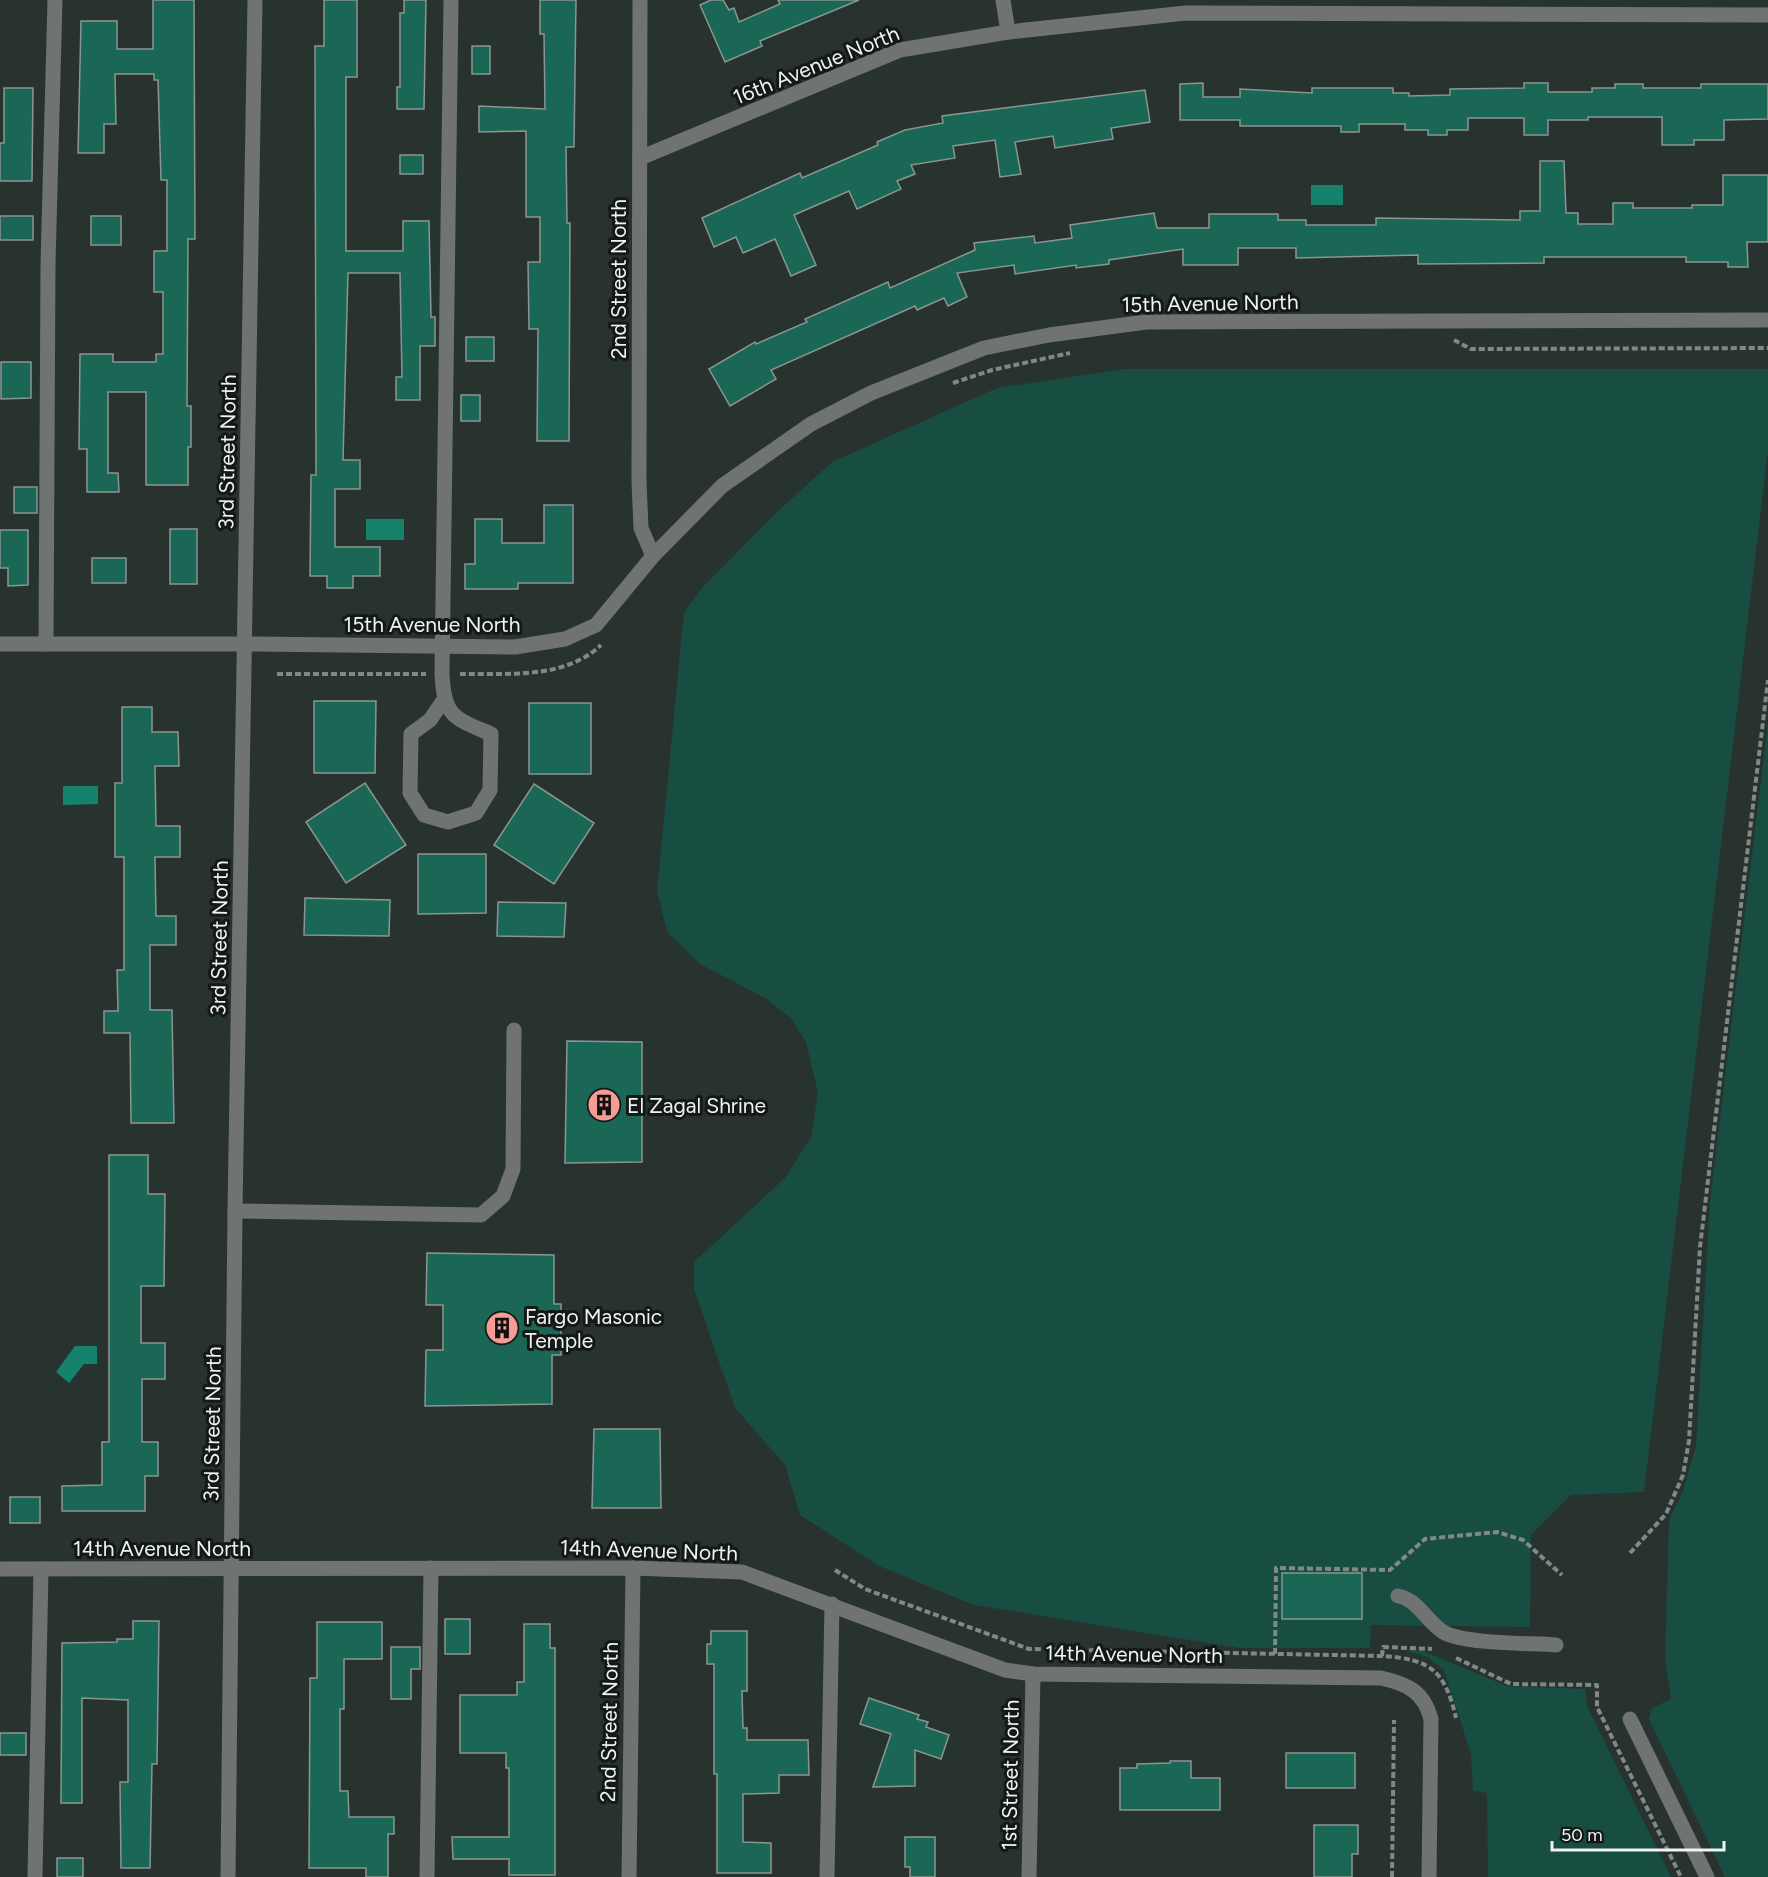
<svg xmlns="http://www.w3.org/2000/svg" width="1768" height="1877" font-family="Figtree,sans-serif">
<rect width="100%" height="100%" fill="#28322f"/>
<g fill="#174e41">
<polygon points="1124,369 1768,369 1768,450 1644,1492 1571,1495 1531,1535 1530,1627 1371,1625 1370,1648 1239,1648 1079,1622 974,1605 879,1566 800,1515 785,1465 735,1408 694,1289 694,1262 785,1178 811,1137 818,1093 806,1042 791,1018 765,998 700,964 667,932 657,891 684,612 702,588 775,514 832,462 997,388"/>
<polygon points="1768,722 1768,1877 1725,1877 1649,1719 1652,1708 1671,1699 1665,1659 1669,1520 1683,1491 1696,1446 1710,1201"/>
<polygon points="1403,1650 1423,1651 1507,1686 1585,1689 1587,1706 1671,1877 1488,1877 1487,1793 1473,1791 1471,1754 1444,1670 1427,1657"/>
</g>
<g fill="#15826b">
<rect x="1311" y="185" width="32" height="20"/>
<rect x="366" y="519" width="38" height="21"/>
<polygon points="63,786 98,786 98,804 63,805"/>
<polygon points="75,1346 97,1346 97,1364 84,1364 69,1383 56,1372"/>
</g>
<g fill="#1a6755" stroke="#8a9692" stroke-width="1.5">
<polygon points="153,0 194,0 195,239 188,239 187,406 191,406 191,447 188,447 188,485 146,485 146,392 108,392 108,473 118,473 119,492 87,492 87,449 79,449 80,354 113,354 113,362 156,362 156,354 163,354 163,292 154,292 154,251 167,251 167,180 161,180 158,80 154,80 154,74 115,74 116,124 104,124 104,153 78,153 81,21 117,21 117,49 153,49"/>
<polygon points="324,0 357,0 357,77 346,77 346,251 403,251 403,221 429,221 431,317 435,317 435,346 420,346 420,400 396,400 396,377 402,377 400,273 348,273 343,460 360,460 360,489 335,489 335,547 380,547 380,576 353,576 353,588 327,588 327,576 310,576 311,475 316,475 315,46 324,46"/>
<polygon points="404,0 426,0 424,109 397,109 397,87 400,87 400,13 404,13"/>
<polygon points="540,0 576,0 574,147 566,147 567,223 570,223 569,441 537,441 538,329 529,329 528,262 540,262 540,217 526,217 526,131 479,132 479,106 545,109 544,34 540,34"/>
<polygon points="711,0 723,0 729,10 734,8 739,22 780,4 778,0 859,0 760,41 762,46 725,62 700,5"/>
<rect x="472" y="46" width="18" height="28"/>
<polygon points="1203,83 1203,97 1240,97 1240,89 1312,93 1312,88 1393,88 1393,93 1409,93 1409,96 1450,95 1450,89 1524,88 1524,83 1548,83 1548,92 1592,92 1592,88 1615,88 1615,84 1643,84 1643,88 1701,88 1701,84 1768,84 1768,119 1724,120 1724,140 1694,140 1694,145 1662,145 1662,117 1588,117 1588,120 1548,120 1548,135 1524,135 1524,118 1468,118 1468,130 1447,130 1447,135 1428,135 1428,130 1405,130 1405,124 1359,124 1359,132 1341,132 1341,126 1240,126 1240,120 1180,120 1180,84"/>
<polygon points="4,88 33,88 32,181 0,181 0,143 4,143"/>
<polygon points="1145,90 1150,122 1111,128 1113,139 1055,148 1053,136 1015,142 1021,174 1000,177 995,140 953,146 955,158 911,165 915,174 897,181 901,189 857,209 849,191 794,215 816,265 791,276 775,239 743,253 736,237 714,247 702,218 800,173 802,178 878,145 877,142 905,130 943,123 942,116"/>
<rect x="400" y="155" width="23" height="19"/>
<polygon points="1540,161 1564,161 1566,213 1578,213 1578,224 1613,224 1613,203 1633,203 1633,208 1692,208 1692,205 1723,205 1723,175 1768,175 1768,242 1747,242 1748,267 1728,267 1728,262 1686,262 1686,257 1544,257 1544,263 1418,264 1418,255 1296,258 1296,248 1238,248 1238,265 1183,265 1183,249 1109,260 1109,264 1076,268 1076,265 1015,274 1014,265 957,273 967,297 948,306 944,298 917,310 915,306 771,370 776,379 730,406 709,369 755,342 756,344 807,322 805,319 888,282 890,288 975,250 974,243 1034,236 1035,243 1072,238 1070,225 1154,213 1157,228 1209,228 1209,214 1278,214 1278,220 1306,220 1306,225 1376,225 1376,218 1520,220 1520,211 1540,211"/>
<rect x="0" y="216" width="33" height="24"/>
<rect x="91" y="216" width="30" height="29"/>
<rect x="466" y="337" width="28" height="24"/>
<polygon points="1,362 31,362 31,398 1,399"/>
<rect x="461" y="395" width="19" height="26"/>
<rect x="14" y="487" width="23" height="26"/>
<polygon points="544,505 573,505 573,583 518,583 518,589 465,589 465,564 475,564 475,519 502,519 502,543 544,543"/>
<rect x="170" y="529" width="27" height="55"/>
<polygon points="0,530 28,530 28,585 8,586 8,568 0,568"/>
<rect x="92" y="558" width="34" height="25"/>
<polygon points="314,701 376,701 375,773 314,773"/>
<rect x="529" y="703" width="62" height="71"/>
<polygon points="122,707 152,707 152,732 178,732 179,766 155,766 156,826 180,826 180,857 155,857 156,916 176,916 176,945 150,945 150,1010 172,1010 174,1123 131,1123 130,1033 104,1033 104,1011 118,1011 117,970 124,970 124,857 115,857 115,783 122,783"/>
<polygon points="365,783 406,845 346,883 306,822"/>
<polygon points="534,784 594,823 554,884 494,845"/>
<polygon points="418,854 486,854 486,913 418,914"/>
<polygon points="305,898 390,900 389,936 304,935"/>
<polygon points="498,902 566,903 564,937 497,936"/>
<polygon points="567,1041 642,1042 642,1162 565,1163"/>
<polygon points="109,1155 148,1155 148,1194 165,1194 164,1286 141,1286 141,1343 165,1343 165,1379 142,1379 142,1442 158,1442 158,1476 145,1476 145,1511 62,1511 62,1486 102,1485 102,1442 109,1442"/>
<polygon points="427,1253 554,1255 554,1304 561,1304 561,1355 552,1355 552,1404 425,1406 426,1350 443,1350 443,1305 426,1305"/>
<polygon points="594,1429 660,1429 661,1508 592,1508"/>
<rect x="10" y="1497" width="30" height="26"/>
<rect x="1282" y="1573" width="80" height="46"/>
<rect x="445" y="1619" width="25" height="35"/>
<polygon points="133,1621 159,1621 157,1764 152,1764 150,1868 121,1868 120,1782 128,1782 128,1700 82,1698 82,1803 61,1803 62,1643 117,1642 117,1639 133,1639"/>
<polygon points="317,1622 382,1622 382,1659 344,1659 344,1709 340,1709 340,1791 348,1791 349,1817 394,1817 394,1834 388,1834 388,1877 366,1877 366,1868 309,1868 310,1678 317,1678"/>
<polygon points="524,1624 550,1624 550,1648 555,1648 555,1875 509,1875 509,1859 453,1859 452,1837 509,1837 509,1768 506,1768 506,1753 460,1753 460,1695 517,1695 517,1682 524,1682"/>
<polygon points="711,1631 747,1631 747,1691 742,1691 743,1728 747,1728 747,1740 808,1740 809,1775 779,1775 779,1793 743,1794 743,1842 771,1843 771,1873 717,1873 717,1774 714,1774 714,1664 707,1664 707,1644 711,1644"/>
<polygon points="391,1647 420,1647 420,1669 411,1669 411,1699 391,1699"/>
<polygon points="869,1698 919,1715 917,1719 928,1722 926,1727 949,1735 941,1759 915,1750 915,1786 873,1787 891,1734 860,1724"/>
<rect x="0" y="1733" width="26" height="22"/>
<rect x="1286" y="1753" width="69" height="35"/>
<polygon points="1170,1761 1191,1761 1191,1778 1220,1778 1220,1810 1120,1810 1120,1768 1137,1768 1137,1764 1170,1763"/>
<polygon points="1314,1825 1358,1825 1358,1854 1352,1854 1352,1877 1314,1877"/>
<polygon points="905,1837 935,1837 935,1877 910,1877 910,1867 905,1867"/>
<rect x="57" y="1858" width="26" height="19"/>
</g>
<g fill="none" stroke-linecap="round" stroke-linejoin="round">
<g stroke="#818987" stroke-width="4" stroke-dasharray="6 3" stroke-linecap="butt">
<polyline points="1454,340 1471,349 1768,348"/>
<polyline points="953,383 992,370 1070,353"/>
<polyline points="277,674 426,674"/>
<path d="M 460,674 C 508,673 564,680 601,645"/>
<polyline points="1630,1553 1666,1514 1683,1475 1689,1441 1700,1247 1768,680"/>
<path d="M 835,1570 L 865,1589 L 1029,1649 L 1382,1656 C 1431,1659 1445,1671 1456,1718"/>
<polyline points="1275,1654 1276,1568 1390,1570 1425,1539 1497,1532 1523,1540 1562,1575"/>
<polyline points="1382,1656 1383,1647 1432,1649"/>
<polyline points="1456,1658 1511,1684 1597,1685 1597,1707 1681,1877"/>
<polyline points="1392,1877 1394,1720"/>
</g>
<g stroke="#6f7473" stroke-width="15">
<polyline points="640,0 639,482 641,528 653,556"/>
<polyline points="1003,0 1008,32"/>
<polyline points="640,158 900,50 1008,32 1186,13 1768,15"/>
<polyline points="0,644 245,644 515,647 565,639 596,625 653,556 722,486 811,424 871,393 984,348 1049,335 1146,322 1768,320"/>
<polyline points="46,644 48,264 55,0"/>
<path d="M 443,701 L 430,720 L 411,734 L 410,793 L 424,815 L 448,822 L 476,813 L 490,790 L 491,734 C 454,718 444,717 442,674 L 451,0"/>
<polyline points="235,1211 481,1215 503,1196 513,1169 514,1030"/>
<path d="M 0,1569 L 633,1568 L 742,1572 L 1005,1670 L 1033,1674 L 1381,1678 C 1408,1684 1424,1692 1431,1719 L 1429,1877"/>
<path d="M 1398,1596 C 1419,1600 1427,1623 1445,1633 C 1467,1644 1529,1643 1556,1645"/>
<polyline points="1630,1719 1707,1877"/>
<polyline points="35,1877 41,1569"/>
<polyline points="228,1877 235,1211 255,0"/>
<polyline points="427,1877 431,1568"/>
<polyline points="629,1877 633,1568"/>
<polyline points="827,1877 832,1604"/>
<polyline points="1029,1877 1033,1674"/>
</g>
</g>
<defs>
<symbol id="building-disc" viewBox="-11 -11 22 22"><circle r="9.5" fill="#f59c96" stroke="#141917"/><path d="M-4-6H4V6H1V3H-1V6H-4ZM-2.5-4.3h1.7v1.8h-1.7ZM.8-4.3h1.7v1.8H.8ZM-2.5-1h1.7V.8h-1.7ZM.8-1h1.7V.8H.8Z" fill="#111"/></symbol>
</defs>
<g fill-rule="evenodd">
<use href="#building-disc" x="585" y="1086" width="38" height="38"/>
<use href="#building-disc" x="483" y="1309" width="38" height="38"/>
</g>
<g text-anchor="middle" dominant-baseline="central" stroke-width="6" stroke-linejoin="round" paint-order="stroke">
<g font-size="21" fill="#eef4f2" stroke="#141917">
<text transform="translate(816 65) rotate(-22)">16th Avenue North</text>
<text transform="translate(618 279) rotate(-90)">2nd Street North</text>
<text transform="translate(1210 303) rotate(-1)">15th Avenue North</text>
<text transform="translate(227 452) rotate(-89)">3rd Street North</text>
<text x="432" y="624">15th Avenue North</text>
<text transform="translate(219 938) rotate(-89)">3rd Street North</text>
<text transform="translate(212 1424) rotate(-89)">3rd Street North</text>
<text x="162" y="1548">14th Avenue North</text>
<text transform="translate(649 1550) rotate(2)">14th Avenue North</text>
<text transform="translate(1134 1654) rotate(1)">14th Avenue North</text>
<text transform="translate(609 1722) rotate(-89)">2nd Street North</text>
<text transform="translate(1010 1775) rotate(-89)">1st Street North</text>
</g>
<g font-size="21" fill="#eef4f2" stroke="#141917" text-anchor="start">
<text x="627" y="1105">El Zagal Shrine</text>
<text x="525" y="1316">Fargo Masonic<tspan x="525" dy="24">Temple</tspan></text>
</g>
</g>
<path d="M1552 1841v9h172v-9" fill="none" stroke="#eef4f2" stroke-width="3"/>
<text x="1561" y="1841" font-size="18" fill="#eef4f2" stroke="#141917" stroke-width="4.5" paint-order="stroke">50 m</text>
</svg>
